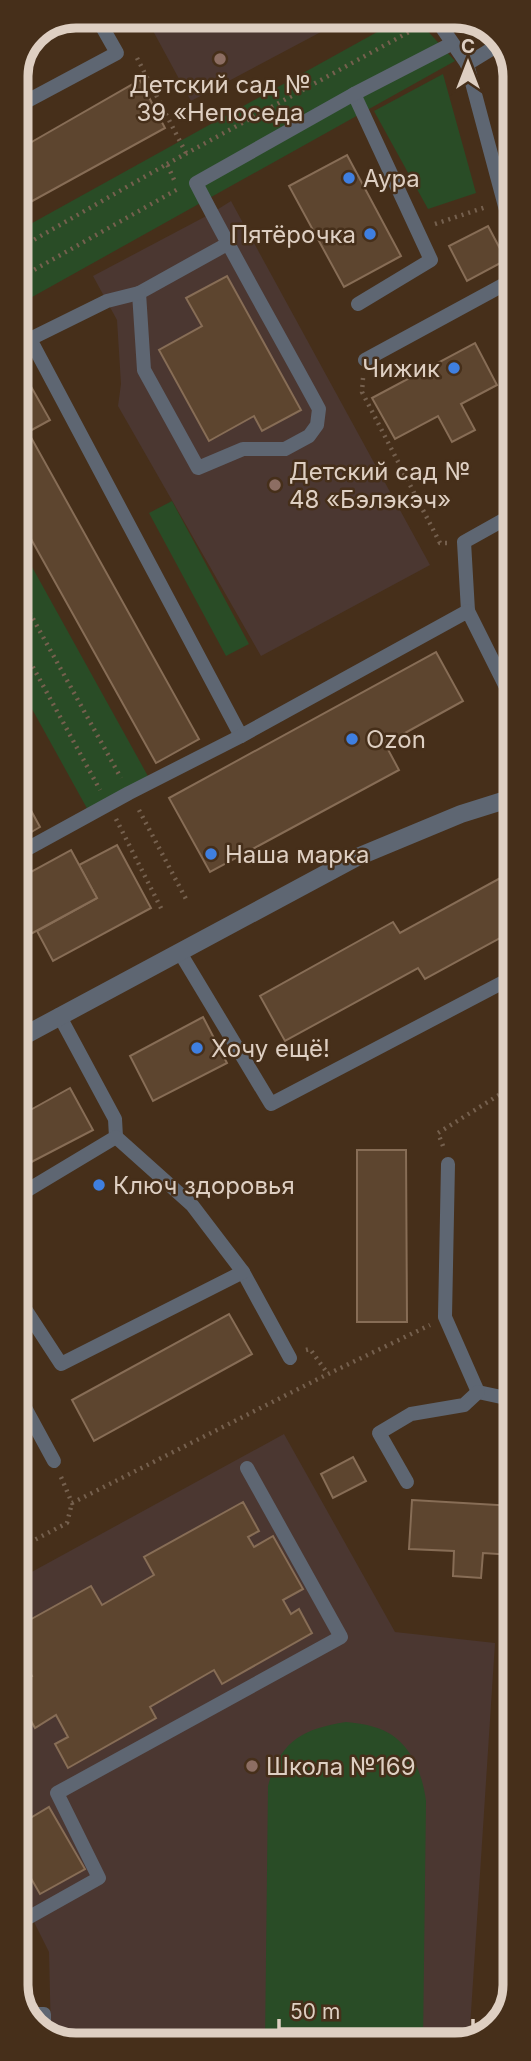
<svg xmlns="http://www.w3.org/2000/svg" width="531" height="2061" font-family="Inter,sans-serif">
<rect width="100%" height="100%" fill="#462f1a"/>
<g fill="#4b3731">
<polygon points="145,16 351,16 191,101"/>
<polygon points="231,201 430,565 261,656 118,406 121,384 117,320 93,276 212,213"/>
<polygon points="284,1434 395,1632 495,1643 469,2043 68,2045 51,2036 49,1952 17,1888 17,1580"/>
</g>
<g fill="#294c26">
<polygon points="406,16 414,16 455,61 16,306 16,232"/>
<polygon points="443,74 476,193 428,209 374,111"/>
<polygon points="172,501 249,644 226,656 149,513"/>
<polygon points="16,538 149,778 89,812 16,680"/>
<path d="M 346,1722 C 355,1723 365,1724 374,1727 C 408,1736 422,1770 426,1801 L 423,2044 L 265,2044 L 268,1786 C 280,1741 302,1729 346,1722 Z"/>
</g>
<g fill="#5d452f" stroke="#876d56" stroke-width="2">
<polygon points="140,80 165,128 16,210 16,151"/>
<polygon points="347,155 401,256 344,287 289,186"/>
<polygon points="488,226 506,260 467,281 449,246"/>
<polygon points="227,276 301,410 262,431 254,416 209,441 159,350 202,326 186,298"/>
<polygon points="475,343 497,385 461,404 475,430 452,442 438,416 395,439 372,398"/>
<polygon points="16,360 50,420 28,432 199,739 156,763 16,512"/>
<polygon points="436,652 463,701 385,744 399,770 210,872 169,798"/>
<polygon points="16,783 40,827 16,841"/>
<polygon points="117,845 151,908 53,961 37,931 97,898 79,865"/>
<polygon points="71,850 97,898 16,942 16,880"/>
<polygon points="515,870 515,930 425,979 418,968 285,1041 260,996 393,922 400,933"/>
<polygon points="203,1017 227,1063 153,1101 130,1056"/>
<polygon points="70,1088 93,1130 16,1170 16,1118"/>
<polygon points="357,1150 406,1150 407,1322 357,1322"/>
<polygon points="229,1314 252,1354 94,1441 72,1400"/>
<polygon points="353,1457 366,1481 333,1498 321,1474"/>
<polygon points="412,1500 515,1506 515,1555 483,1553 481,1578 453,1576 454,1551 409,1549"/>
<polygon points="243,1502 259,1531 248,1537 254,1547 273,1536 303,1589 283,1600 291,1614 299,1609 312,1633 222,1684 214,1670 150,1707 156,1718 68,1768 55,1744 68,1737 56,1715 35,1728 17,1696 17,1684 32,1676 21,1656 17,1658 17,1627 91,1586 102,1605 154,1575 144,1557"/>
<polygon points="49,1807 85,1869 40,1894 17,1854 17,1826"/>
</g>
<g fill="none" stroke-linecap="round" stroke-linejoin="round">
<g stroke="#75604e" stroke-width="4.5" stroke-dasharray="2 5" stroke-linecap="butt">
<polyline points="137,58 186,153"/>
<polyline points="167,164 418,27"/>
<polyline points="435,224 486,207"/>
<polyline points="16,250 167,164 175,182"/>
<polyline points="16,280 178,189"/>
<polyline points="363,378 362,392 440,543 447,543"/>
<polyline points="16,588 121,778"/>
<polyline points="16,636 100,790"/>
<polyline points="139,810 186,899"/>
<polyline points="116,819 163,912"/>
<polyline points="443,1146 438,1133 515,1085"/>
<polyline points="306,1350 310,1349 328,1374 430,1325"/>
<polyline points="61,1477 72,1503 328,1374"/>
<polyline points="17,1549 67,1523 72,1503"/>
</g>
<g stroke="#5e6672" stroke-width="14">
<polyline points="434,16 467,64"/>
<polyline points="503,42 467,64 514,240"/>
<polyline points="354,94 431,260 358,304"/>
<polyline points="16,107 117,53 96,16"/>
<path d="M 229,243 L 139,293 L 144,370 L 198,468 L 243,449 L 285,449 L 309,436 L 317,425 L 319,409 C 278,333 235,259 196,183 L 354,94 L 451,44"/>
<polyline points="139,293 107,301 30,339 241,736"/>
<polyline points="365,360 514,279"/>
<polyline points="468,611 464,542 514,514"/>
<polyline points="16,855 129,793 241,736 468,611 515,705"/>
<polyline points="179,951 271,1104 515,976"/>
<polyline points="448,1164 445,1317 478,1392 515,1400"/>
<polyline points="16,1197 116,1137 115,1119 59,1015"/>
<polyline points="243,1272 290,1358"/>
<polyline points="16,1295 61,1364 243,1272 192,1205 116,1137"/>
<polyline points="16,1391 54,1461"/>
<polyline points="407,1482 379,1433 411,1414 464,1405 478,1392"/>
<polyline points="17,1924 99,1878 57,1793 341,1637 247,1468"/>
<polyline points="26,2014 44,2014 44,2033"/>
</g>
<polyline stroke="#5e6672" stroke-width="18" points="16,1040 355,858 461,814 515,797"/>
</g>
<g fill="#8d6e63" stroke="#462f1a" stroke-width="2.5">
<circle cx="220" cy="59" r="7"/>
<circle cx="275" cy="485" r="7"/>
<circle cx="252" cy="1766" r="7"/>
</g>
<g fill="#3f7fe0" stroke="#462f1a" stroke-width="2.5">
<circle cx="349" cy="178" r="7"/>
<circle cx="370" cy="234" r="7"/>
<circle cx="454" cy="368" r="7"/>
<circle cx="352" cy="739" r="7"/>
<circle cx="211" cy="854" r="7"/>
<circle cx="197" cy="1048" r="7"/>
<circle cx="99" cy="1185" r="7"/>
</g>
<g text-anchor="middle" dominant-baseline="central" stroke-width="5" stroke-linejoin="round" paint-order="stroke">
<g font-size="24" fill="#decfc2" stroke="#462f1a" text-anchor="start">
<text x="220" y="84" text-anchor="middle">Детский сад №<tspan x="220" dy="28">39 «Непоседа</tspan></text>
<text x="363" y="178">Аура</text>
<text x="356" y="234" text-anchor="end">Пятёрочка</text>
<text x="440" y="368" text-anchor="end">Чижик</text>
<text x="289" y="471">Детский сад №<tspan x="289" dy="28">48 «Бэлэкэч»</tspan></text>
<text x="366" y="739">Ozon</text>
<text x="225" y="854">Наша марка</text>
<text x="211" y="1048">Хочу ещё!</text>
<text x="113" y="1185">Ключ здоровья</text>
<text x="266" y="1766">Школа №169</text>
</g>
</g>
<path d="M0 0H531V2061H0ZM76 28H455A48 48 0 0 1 503 76V1985A48 48 0 0 1 455 2033H76A48 48 0 0 1 28 1985V76A48 48 0 0 1 76 28Z" fill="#462f1a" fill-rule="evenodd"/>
<path fill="none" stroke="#decfc2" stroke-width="9" d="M76 28H455A48 48 0 0 1 503 76V1985A48 48 0 0 1 455 2033H76A48 48 0 0 1 28 1985V76A48 48 0 0 1 76 28Z"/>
<g transform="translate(468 63)" stroke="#462f1a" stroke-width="5" paint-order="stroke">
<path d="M0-5L12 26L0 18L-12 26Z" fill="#decfc2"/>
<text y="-10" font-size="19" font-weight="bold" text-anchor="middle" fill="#decfc2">С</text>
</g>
<path d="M279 2019v10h194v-10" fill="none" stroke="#decfc2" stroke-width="3.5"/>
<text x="290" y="2019" font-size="21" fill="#decfc2" stroke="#462f1a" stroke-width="5" paint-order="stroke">50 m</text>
</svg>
